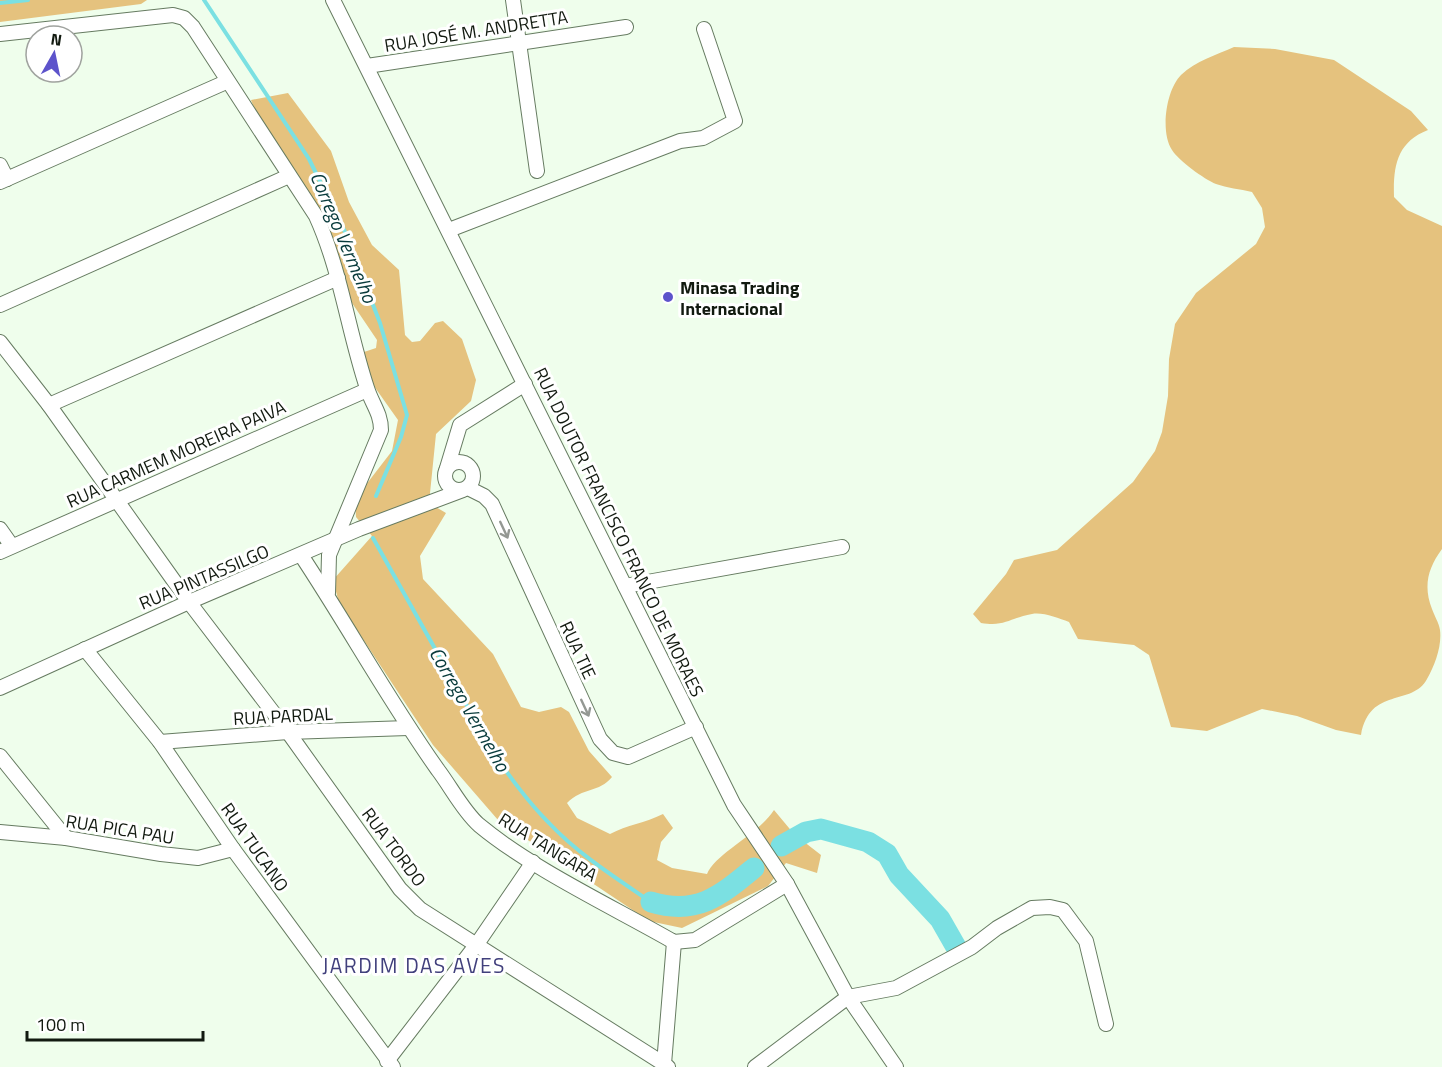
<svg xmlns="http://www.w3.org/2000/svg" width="1442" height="1067" font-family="'Titillium Web',sans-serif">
<rect width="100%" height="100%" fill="#effeec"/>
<g fill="#e5c27e">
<polygon points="0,0 147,0 141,4 0,22"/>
<path d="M 1234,47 L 1275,49 L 1334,60 L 1411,111 L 1428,130 C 1397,142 1393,166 1394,197 L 1407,210 L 1442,226 L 1442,549 C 1428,568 1423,586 1432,609 C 1434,615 1439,623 1440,630 C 1442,646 1435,665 1427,679 C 1412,707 1370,686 1361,735 L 1336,730 L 1297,716 L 1262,709 L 1207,731 L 1171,727 L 1149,655 L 1134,645 L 1078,639 L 1069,622 C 1058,618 1043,612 1032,614 C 1009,618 1006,627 981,623 L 973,614 L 1006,574 L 1014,560 L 1057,550 L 1133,482 L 1155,451 L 1162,432 L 1168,396 L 1169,359 L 1175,324 L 1196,293 L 1256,244 L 1265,227 L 1262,208 L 1252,192 C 1240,189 1227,188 1216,184 C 1204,179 1179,161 1172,150 C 1160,132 1166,90 1181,75 C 1196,61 1216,55 1234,47 Z"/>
<path d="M 288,93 L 331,151 L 349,202 L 372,245 L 399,270 L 405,335 L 412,342 L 420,341 L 435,323 L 443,321 L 462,339 L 476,380 L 471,401 L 436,434 L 429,503 L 446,513 L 420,556 L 423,579 L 493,654 L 521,707 L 539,712 L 561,707 L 569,712 L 589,751 L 612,777 C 599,793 583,787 567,803 L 577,818 L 610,834 C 627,825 645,823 663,814 L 673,828 L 661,842 L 657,860 L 672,868 L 707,874 C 716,853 759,834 774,810 L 794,834 L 821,855 L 817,873 L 786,863 L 768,886 L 682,928 L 649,921 L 498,820 L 433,745 L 339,603 L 333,580 L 372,536 L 356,517 L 355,499 L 392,451 L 398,420 L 359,365 L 358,354 L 376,348 L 377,340 L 352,303 L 320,219 L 271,152 L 251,100 Z"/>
</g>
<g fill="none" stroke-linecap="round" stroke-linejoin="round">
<g stroke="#7be0e2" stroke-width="4">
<polyline points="204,0 309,159 345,232 380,323 407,415 401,437 376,496"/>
<polyline points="0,3 28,0"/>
<path d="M 373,538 L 494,754 C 511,778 528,802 549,823 C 578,854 616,878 651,902"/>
</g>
<g stroke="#7be0e2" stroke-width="21">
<polyline points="781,846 806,832 821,829 868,842 887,854 899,875 940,919 956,947"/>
<path d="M 651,902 C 697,916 720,896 754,868"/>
</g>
<defs>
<g id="minor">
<polyline points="333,0 734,805 787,884 848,997 896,1067"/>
<polyline points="513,0 537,171"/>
<path d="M 0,34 L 173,15 L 184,18 L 193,27 L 316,216 C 341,271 348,331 367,388 C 372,404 381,413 381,430 L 329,555 L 328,593"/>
<polyline points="367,66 626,27"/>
<polyline points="0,165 7,179"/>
<polyline points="0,182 226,82"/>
<polyline points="449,230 680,141 703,138 735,121 704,29"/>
<polyline points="0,305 289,176"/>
<polyline points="0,342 49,405 189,602 288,732 400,889 420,909 664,1064"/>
<polyline points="49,405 338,278"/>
<circle cx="459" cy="476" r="14"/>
<polyline points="447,468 460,425 525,384"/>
<polyline points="468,488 484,496 492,504 600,739 613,753 628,757 696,727"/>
<polyline points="0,529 12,546"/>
<polyline points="0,552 367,390"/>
<path d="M 301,555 C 348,626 389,701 438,770 C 451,787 463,811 479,825 C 532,869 613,907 674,942 L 695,940 L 787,884"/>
<polyline points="625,586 842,547"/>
<polyline points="85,649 160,742 233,849 393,1067"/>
<polyline points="0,688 189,602 359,529 463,490"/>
<polyline points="160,742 288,732 408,728"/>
<polyline points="0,756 66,838"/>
<polyline points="0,832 66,838 161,854 198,858 233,849"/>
<polyline points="387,1061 477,944 533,862"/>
<polyline points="668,1067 664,1064 674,942"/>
<polyline points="755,1067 848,997 896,988 972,947 997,928 1032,908 1050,907 1063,910 1086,941 1106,1024"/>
</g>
</defs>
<use href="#minor" stroke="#667b61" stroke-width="16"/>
<use href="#minor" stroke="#fff" stroke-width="14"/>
</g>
<defs><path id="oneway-shaft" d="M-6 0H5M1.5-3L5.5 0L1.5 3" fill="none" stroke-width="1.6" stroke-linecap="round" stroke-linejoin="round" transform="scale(1.5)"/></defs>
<g stroke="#949893">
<use href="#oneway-shaft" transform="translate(504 530) rotate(65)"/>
<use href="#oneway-shaft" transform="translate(585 708) rotate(65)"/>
</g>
<circle fill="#5d53cb" stroke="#fff" stroke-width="2" cx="668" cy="297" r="6"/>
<g text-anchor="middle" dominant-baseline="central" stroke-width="6" stroke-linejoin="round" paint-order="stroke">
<g font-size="18" fill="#121a10" stroke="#fff">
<text transform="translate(476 31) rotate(-9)">RUA JOSÉ M. ANDRETTA</text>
<text transform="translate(176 454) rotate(-24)">RUA CARMEM MOREIRA PAIVA</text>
<text transform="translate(619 532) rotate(64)">RUA DOUTOR FRANCISCO FRANCO DE MORAES</text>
<text transform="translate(204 577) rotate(-23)">RUA PINTASSILGO</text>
<text transform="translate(578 650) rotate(65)">RUA TIE</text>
<text transform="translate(283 716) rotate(-3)">RUA PARDAL</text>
<text transform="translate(120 829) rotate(9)">RUA PICA PAU</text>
<text transform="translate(255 847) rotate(55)">RUA TUCANO</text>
<text transform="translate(394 847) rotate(53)">RUA TORDO</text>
<text transform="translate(548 847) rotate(32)">RUA TANGARA</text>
</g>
<g font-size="18" font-weight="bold" fill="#121a10" stroke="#fff" text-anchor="start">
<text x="680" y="287">Minasa Trading<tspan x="680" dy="21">Internacional</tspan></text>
</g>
<g font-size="20" font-style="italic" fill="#083a3b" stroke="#fff">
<text transform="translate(344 237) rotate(67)">Corrego Vermelho</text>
<text transform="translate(470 709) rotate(60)">Corrego Vermelho</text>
</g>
<g font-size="21" letter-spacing="1.5" fill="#41407c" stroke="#fff">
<text x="414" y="965">JARDIM DAS AVES</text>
</g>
</g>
<g transform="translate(54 54) rotate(9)"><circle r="28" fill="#ffffff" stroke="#a0a39f" stroke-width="1.5"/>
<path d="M0-4.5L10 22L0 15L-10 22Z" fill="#5d53cb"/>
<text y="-9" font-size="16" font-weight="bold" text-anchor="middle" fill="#121a10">N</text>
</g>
<path d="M27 1031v9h176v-9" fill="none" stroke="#121a10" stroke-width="3"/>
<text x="36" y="1031" font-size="18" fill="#121a10" stroke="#ffffff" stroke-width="4.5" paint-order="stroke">100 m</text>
</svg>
